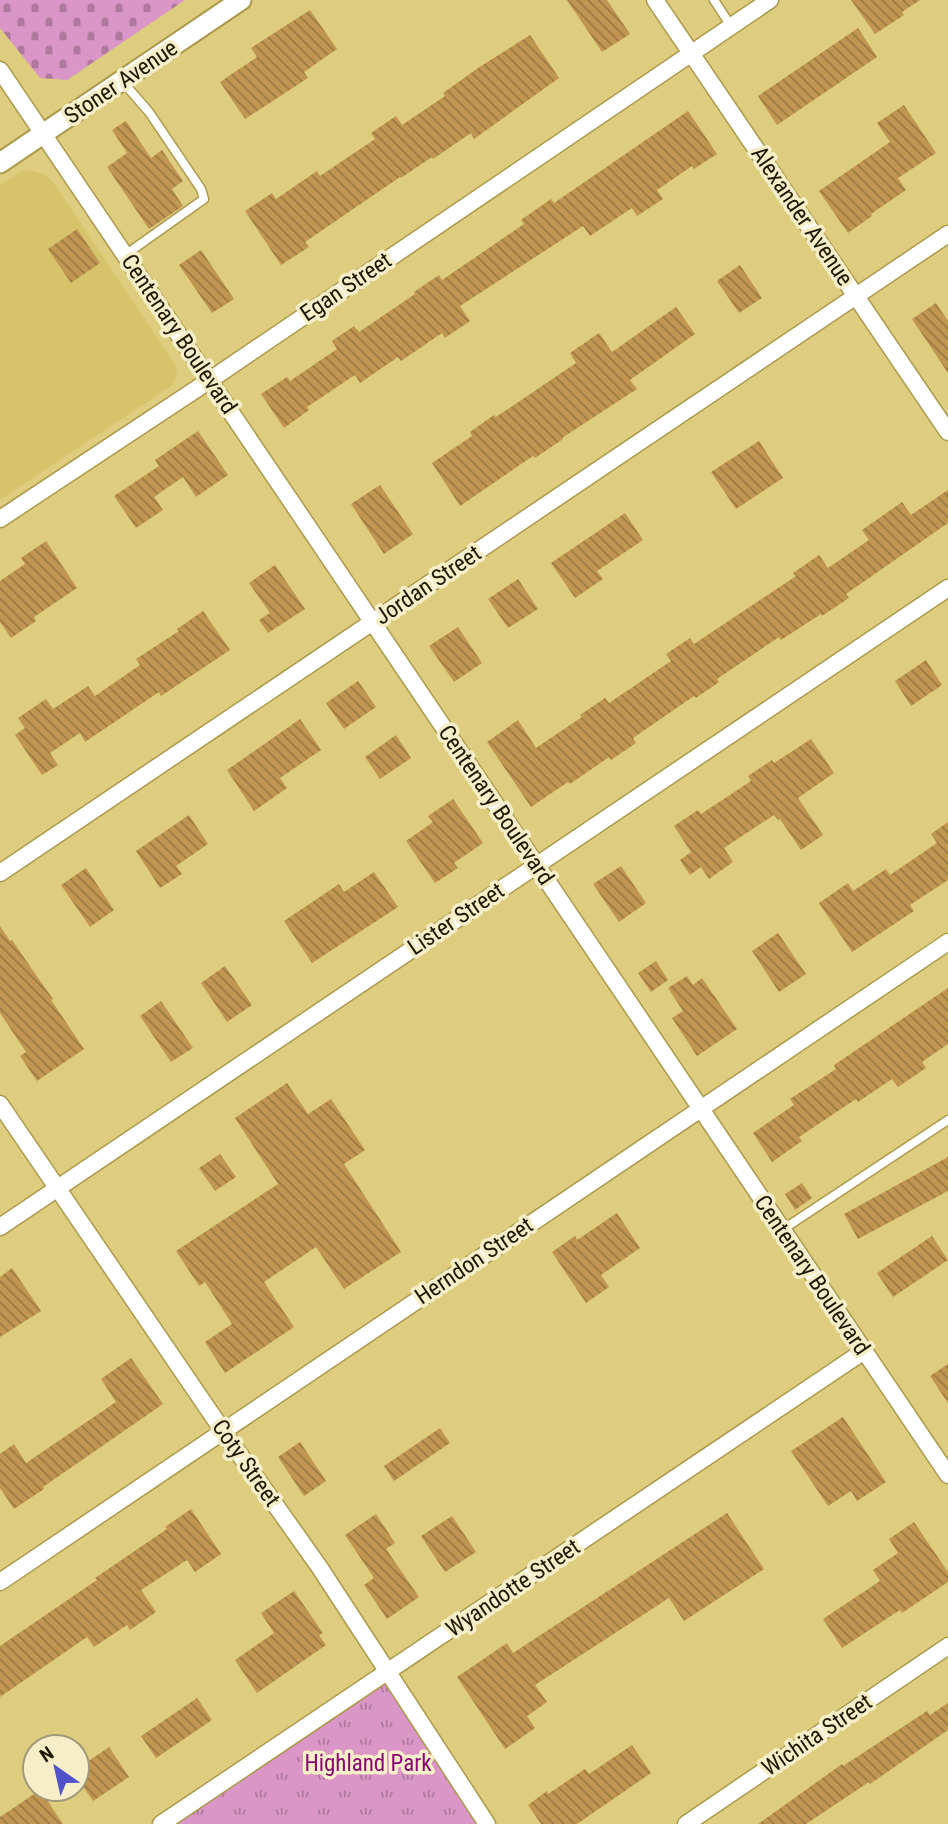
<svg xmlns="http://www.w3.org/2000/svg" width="948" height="1824" font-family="'Roboto Condensed',sans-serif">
<defs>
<pattern id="grass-tufts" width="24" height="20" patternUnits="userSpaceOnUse" patternTransform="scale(1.75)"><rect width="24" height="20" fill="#d996c6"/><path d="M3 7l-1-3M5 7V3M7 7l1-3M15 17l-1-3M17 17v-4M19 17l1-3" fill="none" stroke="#af799e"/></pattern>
<pattern id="cemetery-stones" width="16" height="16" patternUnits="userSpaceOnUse" patternTransform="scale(1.75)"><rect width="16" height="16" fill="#d996c6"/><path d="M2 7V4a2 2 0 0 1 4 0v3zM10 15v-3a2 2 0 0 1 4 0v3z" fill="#af799e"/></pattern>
<pattern id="building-back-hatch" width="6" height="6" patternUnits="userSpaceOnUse" patternTransform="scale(1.75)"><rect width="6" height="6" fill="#c19651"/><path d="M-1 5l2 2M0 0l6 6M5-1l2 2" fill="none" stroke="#9c7941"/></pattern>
</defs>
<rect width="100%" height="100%" fill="#decd7e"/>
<polygon fill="#d6c36b" points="28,170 41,173 50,179 57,188 176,366 177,377 171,386 0,500 0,185 22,171"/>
<polygon fill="url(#grass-tufts)" points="386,1679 481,1824 171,1824"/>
<polygon fill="url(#cemetery-stones)" points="0,0 185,0 67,80 40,78 0,28"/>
<g fill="url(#building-back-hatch)">
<polygon points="567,0 607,0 630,34 602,52"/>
<polygon points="851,0 920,0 902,12 904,15 875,34"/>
<polygon points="310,10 337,49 304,72 308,78 245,119 220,82 257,57 251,48"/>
<polygon points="858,28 877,57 777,125 758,96"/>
<polygon points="530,35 559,78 474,139 471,133 433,159 432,157 401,178 400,177 305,242 309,247 281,265 245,211 272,193 276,199 317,171 320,176 375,139 371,133 396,116 402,125 445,96 443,93 478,68"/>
<polygon points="904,105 936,153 898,178 906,190 871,214 872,216 848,233 819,191 890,142 877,123"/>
<polygon points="688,111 717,154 694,169 692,166 657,190 663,199 637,216 632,208 590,236 583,226 460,306 470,321 445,338 442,333 401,361 398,357 360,383 355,375 307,407 309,410 284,428 261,394 287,377 290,381 337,349 332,341 354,326 359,332 415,294 414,292 439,275 442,280 524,224 521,220 551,199 554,203"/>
<polygon points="126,121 151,158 162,150 183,181 172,189 183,206 149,229 107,167 127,153 112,130"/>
<polygon points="77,229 100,263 71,283 48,249"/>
<polygon points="201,250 234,299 212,313 179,265"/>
<polygon points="740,265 762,298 739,313 717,281"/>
<polygon points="936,303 948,321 948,373 912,319"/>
<polygon points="676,307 695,334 630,380 637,389 562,438 563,439 535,458 533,456 460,506 432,463 472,436 470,432 494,415 496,417 576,363 570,353 599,333 612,352"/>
<polygon points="198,431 228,475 196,497 183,477 154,497 163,510 136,528 114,496 159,466 155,460"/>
<polygon points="759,441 783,478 736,509 711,472"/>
<polygon points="380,485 413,534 384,554 351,504"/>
<polygon points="948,490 948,523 846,594 849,598 822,616 821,614 781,640 779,637 717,679 719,682 696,698 694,696 633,738 636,743 611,760 609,757 570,784 568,782 531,807 487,742 518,720 536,748 582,717 580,715 605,698 609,703 671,661 666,654 690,638 694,644 796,576 793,573 819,555 828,568 869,540 862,530 902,502 911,515"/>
<polygon points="625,513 643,540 597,571 603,579 575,598 551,563"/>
<polygon points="46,541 77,588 34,617 36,621 11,638 0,622 0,581 25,564 21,558"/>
<polygon points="275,565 305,609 268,633 259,620 270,613 249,583"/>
<polygon points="518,579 538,609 508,628 488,599"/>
<polygon points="203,611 230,650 161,696 159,692 85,742 80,733 50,753 58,765 42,775 15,735 25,728 18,718 46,699 53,709 88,686 95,696 140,665 136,659 179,631 177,629"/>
<polygon points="458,627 482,663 454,682 429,646"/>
<polygon points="926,660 942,685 911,706 895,681"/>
<polygon points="358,681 376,707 344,729 326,703"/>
<polygon points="300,719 321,750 280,778 287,788 254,811 227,770"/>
<polygon points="396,735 411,758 380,779 365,757"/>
<polygon points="811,739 834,773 798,798 823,835 801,850 780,819 778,820 774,815 724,848 733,862 709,879 701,867 690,875 680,860 691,852 674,826 698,810 701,814 751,781 748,776 772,760 774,763"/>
<polygon points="453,799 483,843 454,863 458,868 435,883 406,841 433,822 428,816"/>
<polygon points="189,815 208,844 176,866 182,874 160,888 136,851"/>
<polygon points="948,822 948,880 910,905 914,911 852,952 819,903 848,883 853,891 886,869 890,875 937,843 931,834"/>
<polygon points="621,866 646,903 619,922 593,884"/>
<polygon points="86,868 114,910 90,927 61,885"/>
<polygon points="374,872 398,907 312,963 284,921 339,884 344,892"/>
<polygon points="0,926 10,941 12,940 36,975 53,999 51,1000 84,1049 37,1081 20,1056 26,1052 0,1013"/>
<polygon points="778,933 806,974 779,992 752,951"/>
<polygon points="656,961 668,980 651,992 638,973"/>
<polygon points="225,966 252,1005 227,1022 201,983"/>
<polygon points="687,976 693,985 702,978 737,1029 697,1056 672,1018 683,1011 668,988"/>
<polygon points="948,988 948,1044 922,1062 926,1068 898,1087 892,1079 858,1102 856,1099 799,1137 802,1141 772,1162 753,1133 794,1105 790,1099 836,1069 834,1065"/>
<polygon points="161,1001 193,1048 171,1062 140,1016"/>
<polygon points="287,1083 308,1114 331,1099 365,1150 344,1164 401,1252 344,1289 316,1247 264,1282 294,1327 225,1373 205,1342 232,1324 205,1282 199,1286 176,1251 278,1184 235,1118"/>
<polygon points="220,1154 236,1177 215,1191 199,1168"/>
<polygon points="948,1157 948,1191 858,1239 844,1214"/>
<polygon points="802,1183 812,1198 795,1210 785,1194"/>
<polygon points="617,1213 640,1248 601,1275 609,1287 586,1303 552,1252 575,1236 577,1240"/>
<polygon points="932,1236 948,1260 893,1297 877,1273"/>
<polygon points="12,1268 41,1311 0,1337 0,1277"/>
<polygon points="131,1358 163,1404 43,1487 44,1489 14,1509 0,1488 0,1454 14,1444 26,1463 116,1402 101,1379"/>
<polygon points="948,1364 948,1403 930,1376"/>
<polygon points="843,1417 886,1482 857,1501 851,1491 828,1506 791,1451"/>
<polygon points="440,1428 450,1443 394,1481 384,1466"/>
<polygon points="300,1442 326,1481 304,1496 278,1457"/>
<polygon points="191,1509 221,1554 195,1572 187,1560 141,1590 156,1612 130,1630 127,1625 94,1647 87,1637 0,1697 0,1646 97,1580 95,1578 167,1529 165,1527"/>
<polygon points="727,1513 764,1569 684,1621 669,1598 535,1685 547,1702 527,1716 535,1728 505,1749 457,1677 507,1643 513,1653"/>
<polygon points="376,1514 395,1543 386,1549 419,1597 387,1619 364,1585 374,1578 345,1535"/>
<polygon points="452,1516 476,1552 445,1572 421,1536"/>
<polygon points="914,1522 948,1572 948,1582 902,1613 900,1610 842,1648 823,1619 880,1581 873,1570 898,1553 889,1539"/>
<polygon points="294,1591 323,1633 319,1635 326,1645 257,1693 235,1660 274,1633 261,1613"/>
<polygon points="197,1698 212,1720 156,1758 141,1736"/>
<polygon points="948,1703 948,1730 870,1784 869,1782 806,1824 758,1824 842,1764 843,1766 927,1711 930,1715"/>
<polygon points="632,1745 651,1773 577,1824 541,1824 528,1805 547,1791 548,1794 585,1769 589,1774"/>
<polygon points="109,1747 129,1777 93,1801 77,1778 77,1769"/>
<polygon points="40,1790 63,1824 0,1824 0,1817"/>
</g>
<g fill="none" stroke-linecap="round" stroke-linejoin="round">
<defs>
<g id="service">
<polyline points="714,0 731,26"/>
<polyline points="122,81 149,112 201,189 204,199 125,255"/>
<polyline points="782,1230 948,1120"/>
</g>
<g id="minor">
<polyline points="655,0 948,432"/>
<polyline points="0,70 948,1475"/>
<polyline points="0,519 210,380 770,0"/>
<polyline points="0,873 948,234"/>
<polyline points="0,1104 223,1431 320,1568 487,1824"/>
<polyline points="0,1227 948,588"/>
<polyline points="0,1582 948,942"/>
<polyline points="161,1824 864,1351"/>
<polyline points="686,1824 948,1646"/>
</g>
<polyline id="tertiary" points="0,163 241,0"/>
</defs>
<use href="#service" stroke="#ab9a4c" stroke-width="11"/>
<use href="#minor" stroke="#ab9a4c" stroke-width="19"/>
<use href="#tertiary" stroke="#ab9a4c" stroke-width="23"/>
<use href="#service" stroke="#fff" stroke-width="8"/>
<use href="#minor" stroke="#fff" stroke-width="16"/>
<use href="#tertiary" stroke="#fff" stroke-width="19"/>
</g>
<g text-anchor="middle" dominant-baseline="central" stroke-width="7" stroke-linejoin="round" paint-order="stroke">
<g font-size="23" fill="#1f1800" stroke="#f6eec8">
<text transform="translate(121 82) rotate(-34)">Stoner Avenue</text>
<text transform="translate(802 216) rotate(56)">Alexander Avenue</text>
<text transform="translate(346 287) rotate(-34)">Egan Street</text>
<text transform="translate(179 334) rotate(56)">Centenary Boulevard</text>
<text transform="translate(428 585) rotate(-34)">Jordan Street</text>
<text transform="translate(496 805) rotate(56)">Centenary Boulevard</text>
<text transform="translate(456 919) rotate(-34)">Lister Street</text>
<text transform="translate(474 1261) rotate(-34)">Herndon Street</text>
<text transform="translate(812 1275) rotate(56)">Centenary Boulevard</text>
<text transform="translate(246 1463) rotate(55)">Coty Street</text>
<text transform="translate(513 1588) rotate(-34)">Wyandotte Street</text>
<text transform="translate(817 1735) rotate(-34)">Wichita Street</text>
</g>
<g font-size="23" fill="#890673" stroke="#f6eec8">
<text x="368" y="1763">Highland Park</text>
</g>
</g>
<g transform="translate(56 1768) rotate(326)"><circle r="33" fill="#f6eec8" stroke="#a09878" stroke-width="2"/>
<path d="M0-5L12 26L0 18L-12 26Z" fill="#5152c9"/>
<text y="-10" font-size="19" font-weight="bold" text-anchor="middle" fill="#1f1800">N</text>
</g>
</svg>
